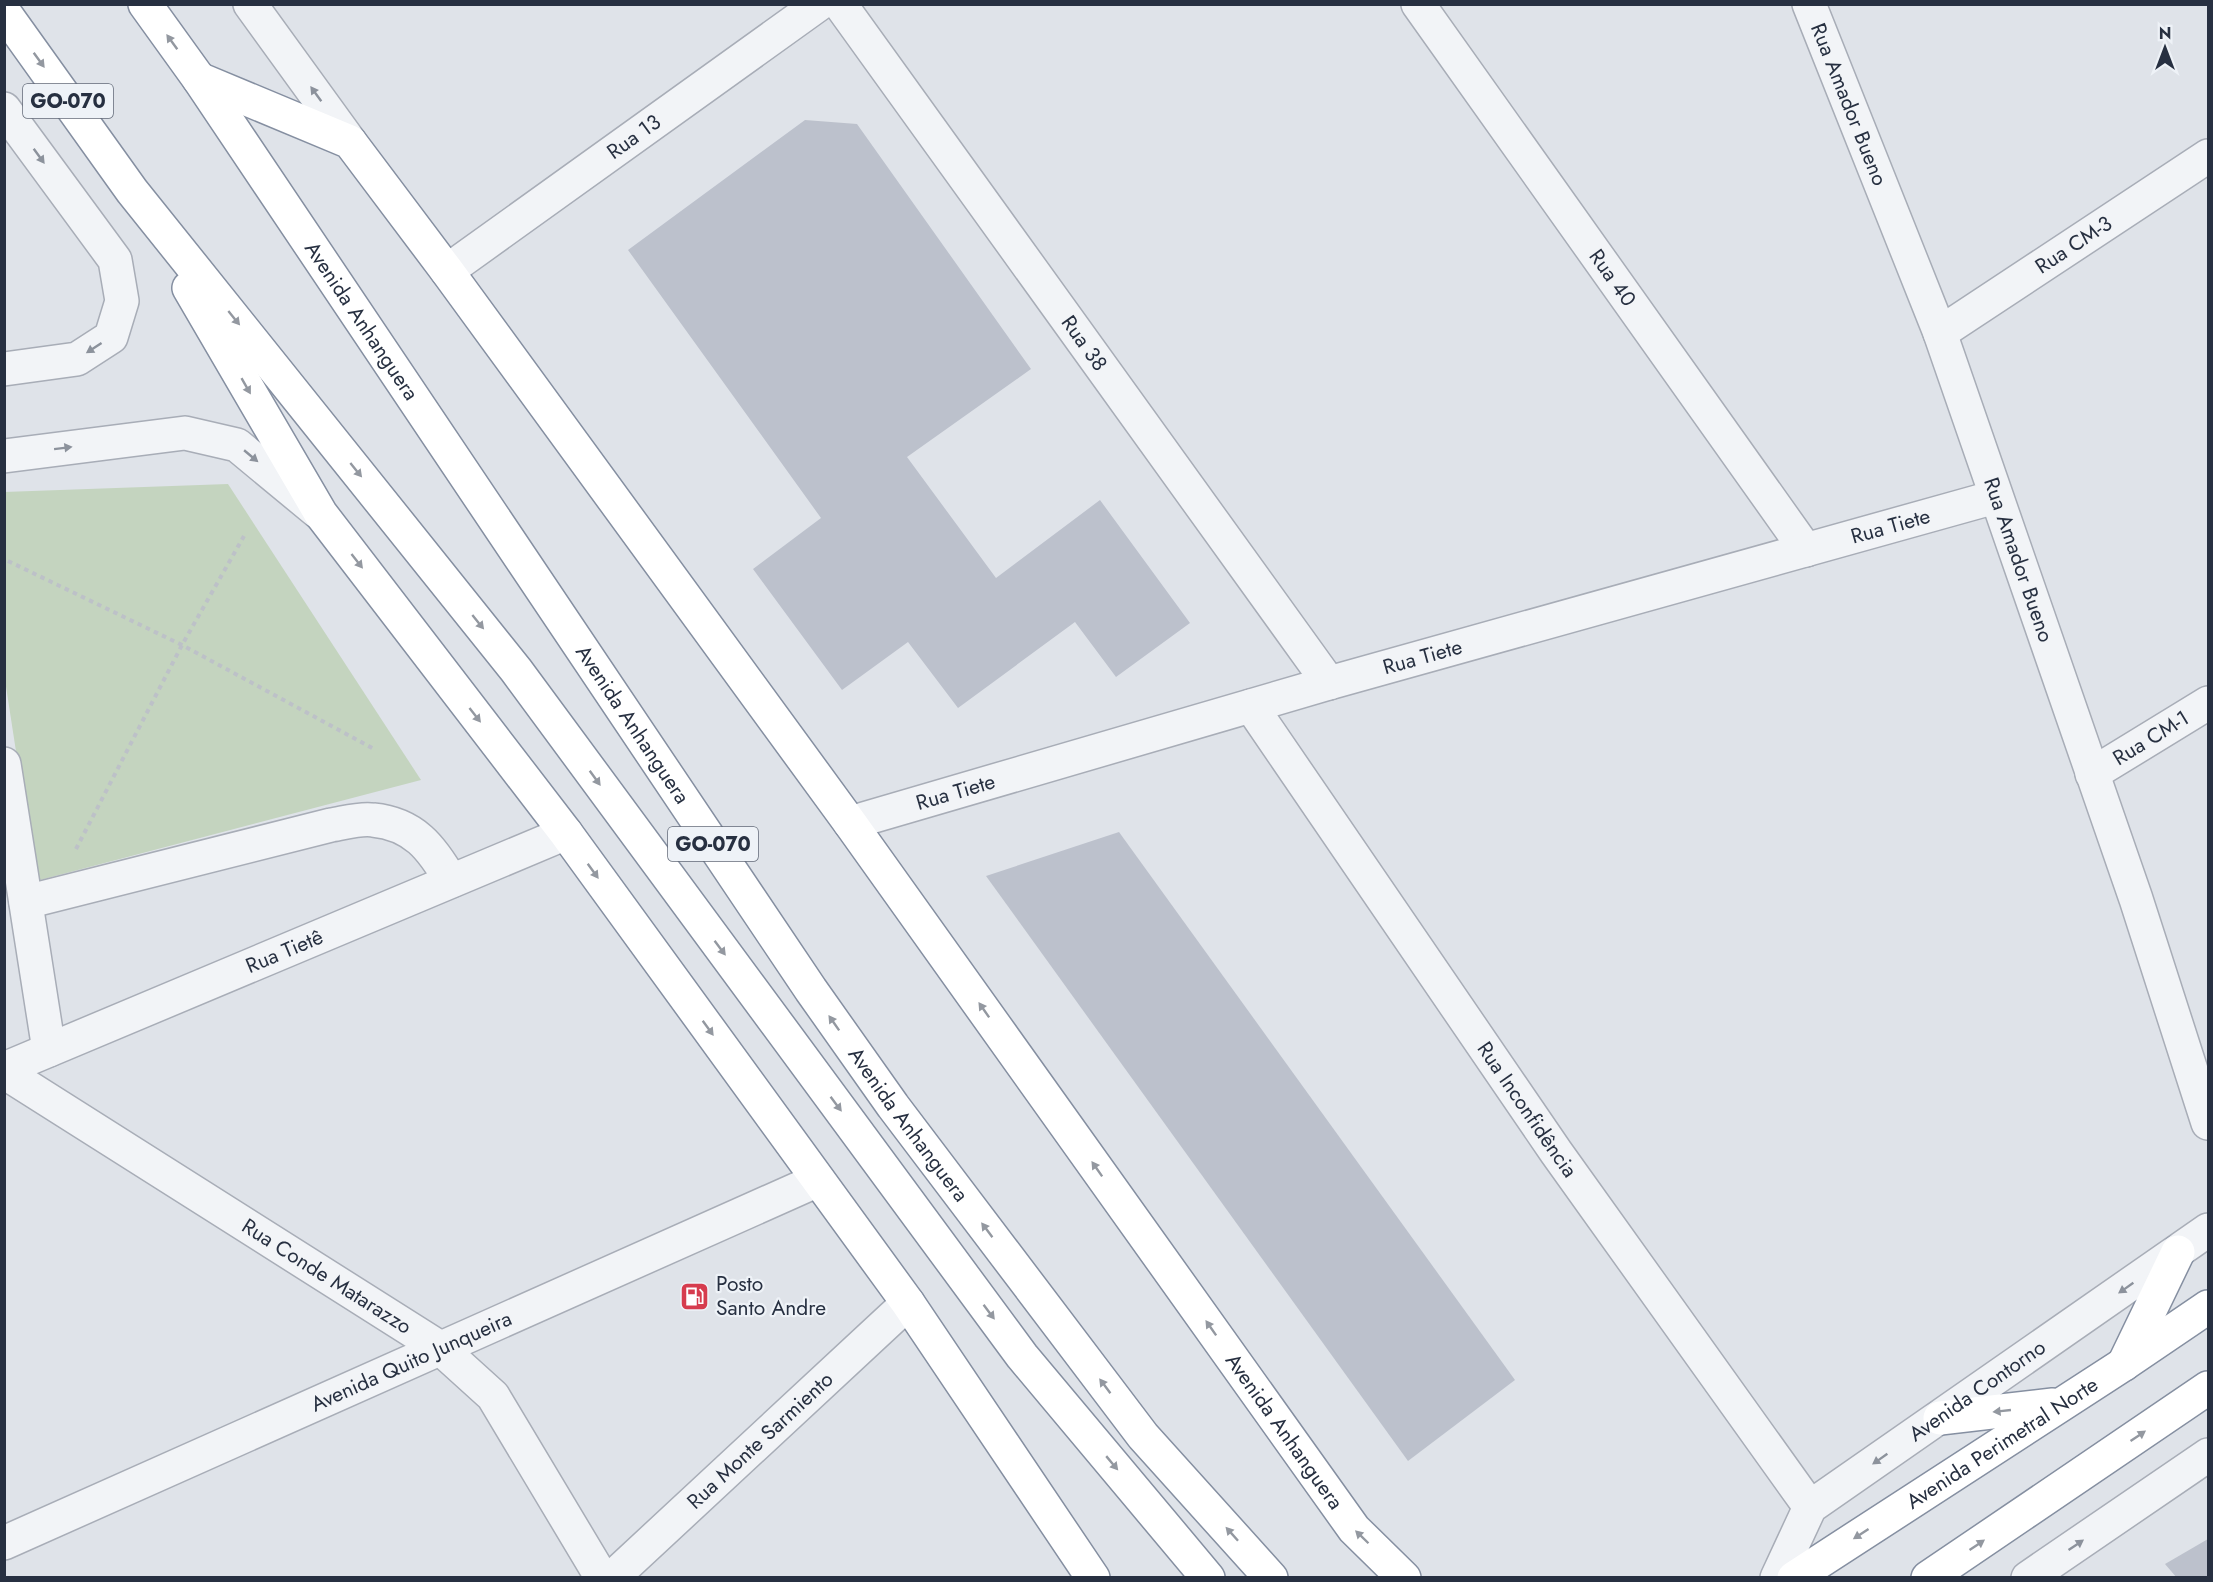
<svg xmlns="http://www.w3.org/2000/svg" width="2213" height="1582" font-family="Jost,sans-serif">
<rect width="100%" height="100%" fill="#dfe3e9"/>
<polygon fill="#c4d4bf" points="228,484 421,780 36,881 5,680 4,492"/>
<g fill="#bcc1cc">
<polygon points="805,120 857,124 1031,369 907,457 996,578 1100,500 1190,623 1116,677 1075,622 958,708 908,642 842,690 753,569 821,518 628,250"/>
<polygon points="1119,832 1515,1380 1408,1461 986,876"/>
<polygon points="2208,1539 2208,1578 2177,1578 2165,1564"/>
</g>
<g fill="none" stroke-linecap="round" stroke-linejoin="round">
<defs>
<g id="minor">
<polyline points="250,4 350,142"/>
<path id="s1" d="M 840,4 L 1329,683"/>
<path id="s2" d="M 1418,4 L 1806,550"/>
<path id="s3" d="M 1809,4 L 1940,333 L 2136,899 L 2208,1123"/>
<polyline points="4,109 115,260 122,301 111,337 77,359 4,369"/>
<path id="s4" d="M 447,271 L 819,4"/>
<path id="s5" d="M 1940,333 L 2208,156"/>
<polyline points="4,456 185,433 237,445 318,512"/>
<path id="s6" d="M 1251,706 L 1556,1152 L 1810,1507"/>
<polyline points="4,764 49,1050"/>
<path id="s7" d="M 2092,774 L 2208,703"/>
<path id="s8" d="M 850,823 L 1329,683 L 1995,497"/>
<path d="M 26,902 L 331,825 C 344,823 360,818 373,820 C 414,824 432,848 451,881"/>
<path id="s9" d="M 4,1069 L 566,833"/>
<path id="s10" d="M 4,1072 L 440,1348 L 493,1396 L 602,1578"/>
<path id="s11" d="M 4,1543 L 818,1180"/>
<path id="s12" d="M 612,1578 L 908,1303"/>
<path id="s13" d="M 1777,1578 L 1810,1507 L 2208,1230"/>
<polyline points="2028,1578 2208,1455"/>
</g>
<g id="highway">
<path id="s14" d="M 145,4 L 199,79 L 811,990 L 893,1106 L 1143,1436 L 1271,1578"/>
<polyline points="4,12 132,191 516,670 1022,1356 1208,1578"/>
<path id="s15" d="M 199,79 L 350,142 L 447,271 L 850,823 L 1354,1529 L 1404,1578"/>
<polyline points="189,288 321,514 566,833 908,1303 1093,1578"/>
<polyline points="2124,1364 2178,1252"/>
<polyline points="1940,1418 2053,1405"/>
<path id="s16" d="M 1794,1578 L 2124,1364 L 2208,1307"/>
<polyline points="1928,1578 2208,1388"/>
</g>
</defs>
<use href="#minor" stroke="#a8adb7" stroke-width="36"/>
<use href="#highway" stroke="#858fa1" stroke-width="36"/>
<g stroke="#bdc1c8" stroke-width="4" stroke-dasharray="4.5 4.5" stroke-linecap="butt">
<polyline points="8,561 182,645 374,749"/>
<polyline points="76,849 182,645 244,536"/>
</g>
<use href="#minor" stroke="#f2f4f7" stroke-width="33"/>
<use href="#highway" stroke="#fff" stroke-width="33"/>
</g>
<defs><path id="oneway-solid" d="M-6-.8H1V-3.2L6.5 0L1 3.2V.8H-6Z" transform="scale(1.5)"/></defs>
<g fill="#9398a0">
<use href="#oneway-solid" transform="translate(172 42) rotate(-126)"/>
<use href="#oneway-solid" transform="translate(39 60) rotate(54)"/>
<use href="#oneway-solid" transform="translate(234 318) rotate(51)"/>
<use href="#oneway-solid" transform="translate(246 386) rotate(60)"/>
<use href="#oneway-solid" transform="translate(356 470) rotate(51)"/>
<use href="#oneway-solid" transform="translate(357 561) rotate(52)"/>
<use href="#oneway-solid" transform="translate(478 622) rotate(51)"/>
<use href="#oneway-solid" transform="translate(475 715) rotate(52)"/>
<use href="#oneway-solid" transform="translate(595 778) rotate(54)"/>
<use href="#oneway-solid" transform="translate(593 871) rotate(54)"/>
<use href="#oneway-solid" transform="translate(720 948) rotate(53)"/>
<use href="#oneway-solid" transform="translate(984 1010) rotate(-125)"/>
<use href="#oneway-solid" transform="translate(834 1023) rotate(-125)"/>
<use href="#oneway-solid" transform="translate(708 1028) rotate(54)"/>
<use href="#oneway-solid" transform="translate(836 1104) rotate(53)"/>
<use href="#oneway-solid" transform="translate(1097 1169) rotate(-125)"/>
<use href="#oneway-solid" transform="translate(987 1230) rotate(-127)"/>
<use href="#oneway-solid" transform="translate(989 1312) rotate(53)"/>
<use href="#oneway-solid" transform="translate(1211 1328) rotate(-125)"/>
<use href="#oneway-solid" transform="translate(1105 1386) rotate(-127)"/>
<use href="#oneway-solid" transform="translate(2002 1411) rotate(174)"/>
<use href="#oneway-solid" transform="translate(2138 1436) rotate(-34)"/>
<use href="#oneway-solid" transform="translate(1112 1463) rotate(50)"/>
<use href="#oneway-solid" transform="translate(1232 1534) rotate(-132)"/>
<use href="#oneway-solid" transform="translate(1861 1534) rotate(147)"/>
<use href="#oneway-solid" transform="translate(1362 1537) rotate(-136)"/>
<use href="#oneway-solid" transform="translate(1977 1545) rotate(-34)"/>
</g>
<g fill="#8c929c">
<use href="#oneway-solid" transform="translate(316 94) rotate(-126)"/>
<use href="#oneway-solid" transform="translate(39 156) rotate(54)"/>
<use href="#oneway-solid" transform="translate(94 348) rotate(147)"/>
<use href="#oneway-solid" transform="translate(63 448) rotate(-7)"/>
<use href="#oneway-solid" transform="translate(251 456) rotate(40)"/>
<use href="#oneway-solid" transform="translate(2126 1288) rotate(145)"/>
<use href="#oneway-solid" transform="translate(1880 1459) rotate(145)"/>
<use href="#oneway-solid" transform="translate(2076 1545) rotate(-34)"/>
</g>
<defs>
<symbol id="fuel-square" viewBox="-11 -11 22 22"><rect x="-9" y="-9" width="18" height="18" rx="4" fill="#d63c4e" stroke="#eef2f7"/><path d="M-5.5-6h7V0h2V4h1.3V-2.5L3-4.5l.8-.8L6-3V5H2.5V1h-1V6h-7ZM-4.2-4.7v3.2H.2V-4.7Z" fill="#fff"/></symbol>
</defs>
<g fill-rule="evenodd">
<use href="#fuel-square" x="678" y="1280" width="33" height="33"/>
</g>
<g text-anchor="middle" dominant-baseline="central" stroke-width="4.5" stroke-linejoin="round" paint-order="stroke">
<g fill="#eef2f7" stroke="#636a78" stroke-width="1.5">
<rect x="23" y="84" width="90" height="34" rx="4.5"/>
<rect x="668" y="827" width="90" height="34" rx="4.5"/>
</g>
<g font-size="20" font-weight="bold" fill="#273041">
<text x="68" y="101">GO-070</text>
<text x="713" y="844">GO-070</text>
</g>
<g font-size="21" fill="#273041" stroke="#eef2f7">
<text stroke="none"><textPath href="#s3" startOffset="108">Rua Amador Bueno</textPath></text>
<text stroke="none"><textPath href="#s4" startOffset="230">Rua 13</textPath></text>
<text stroke="none"><textPath href="#s5" startOffset="160">Rua CM-3</textPath></text>
<text stroke="none"><textPath href="#s2" startOffset="336">Rua 40</textPath></text>
<text stroke="none"><textPath href="#s14" startOffset="384">Avenida Anhanguera</textPath></text>
<text stroke="none"><textPath href="#s1" startOffset="418">Rua 38</textPath></text>
<text stroke="none"><textPath href="#s8" startOffset="1082">Rua Tiete</textPath></text>
<text stroke="none"><textPath href="#s3" startOffset="594">Rua Amador Bueno</textPath></text>
<text stroke="none"><textPath href="#s8" startOffset="596">Rua Tiete</textPath></text>
<text stroke="none"><textPath href="#s14" startOffset="870">Avenida Anhanguera</textPath></text>
<text stroke="none"><textPath href="#s7" startOffset="69">Rua CM-1</textPath></text>
<text stroke="none"><textPath href="#s8" startOffset="110">Rua Tiete</textPath></text>
<text stroke="none"><textPath href="#s9" startOffset="304">Rua Tietê</textPath></text>
<text stroke="none"><textPath href="#s6" startOffset="489">Rua Inconfidência</textPath></text>
<text stroke="none"><textPath href="#s14" startOffset="1356">Avenida Anhanguera</textPath></text>
<text stroke="none"><textPath href="#s10" startOffset="382">Rua Conde Matarazzo</textPath></text>
<text stroke="none"><textPath href="#s11" startOffset="446">Avenida Quito Junqueira</textPath></text>
<text stroke="none"><textPath href="#s13" startOffset="282">Avenida Contorno</textPath></text>
<text stroke="none"><textPath href="#s15" startOffset="1756">Avenida Anhanguera</textPath></text>
<text stroke="none"><textPath href="#s12" startOffset="202">Rua Monte Sarmiento</textPath></text>
<text stroke="none"><textPath href="#s16" startOffset="248">Avenida Perimetral Norte</textPath></text>
</g>
<g font-size="21" fill="#273041" stroke="#eef2f7" text-anchor="start">
<text x="716" y="1284">Posto<tspan x="716" dy="24">Santo Andre</tspan></text>
</g>
</g>
<rect width="2213" height="1582" fill="none" stroke="#273041" stroke-width="12"/>
<g transform="translate(2165 48)" stroke="#eef2f7" stroke-width="4.5" paint-order="stroke">
<path d="M0-4.5L10 22L0 15L-10 22Z" fill="#273041"/>
<text y="-9" font-size="16" font-weight="bold" text-anchor="middle" fill="#273041">N</text>
</g>
</svg>
